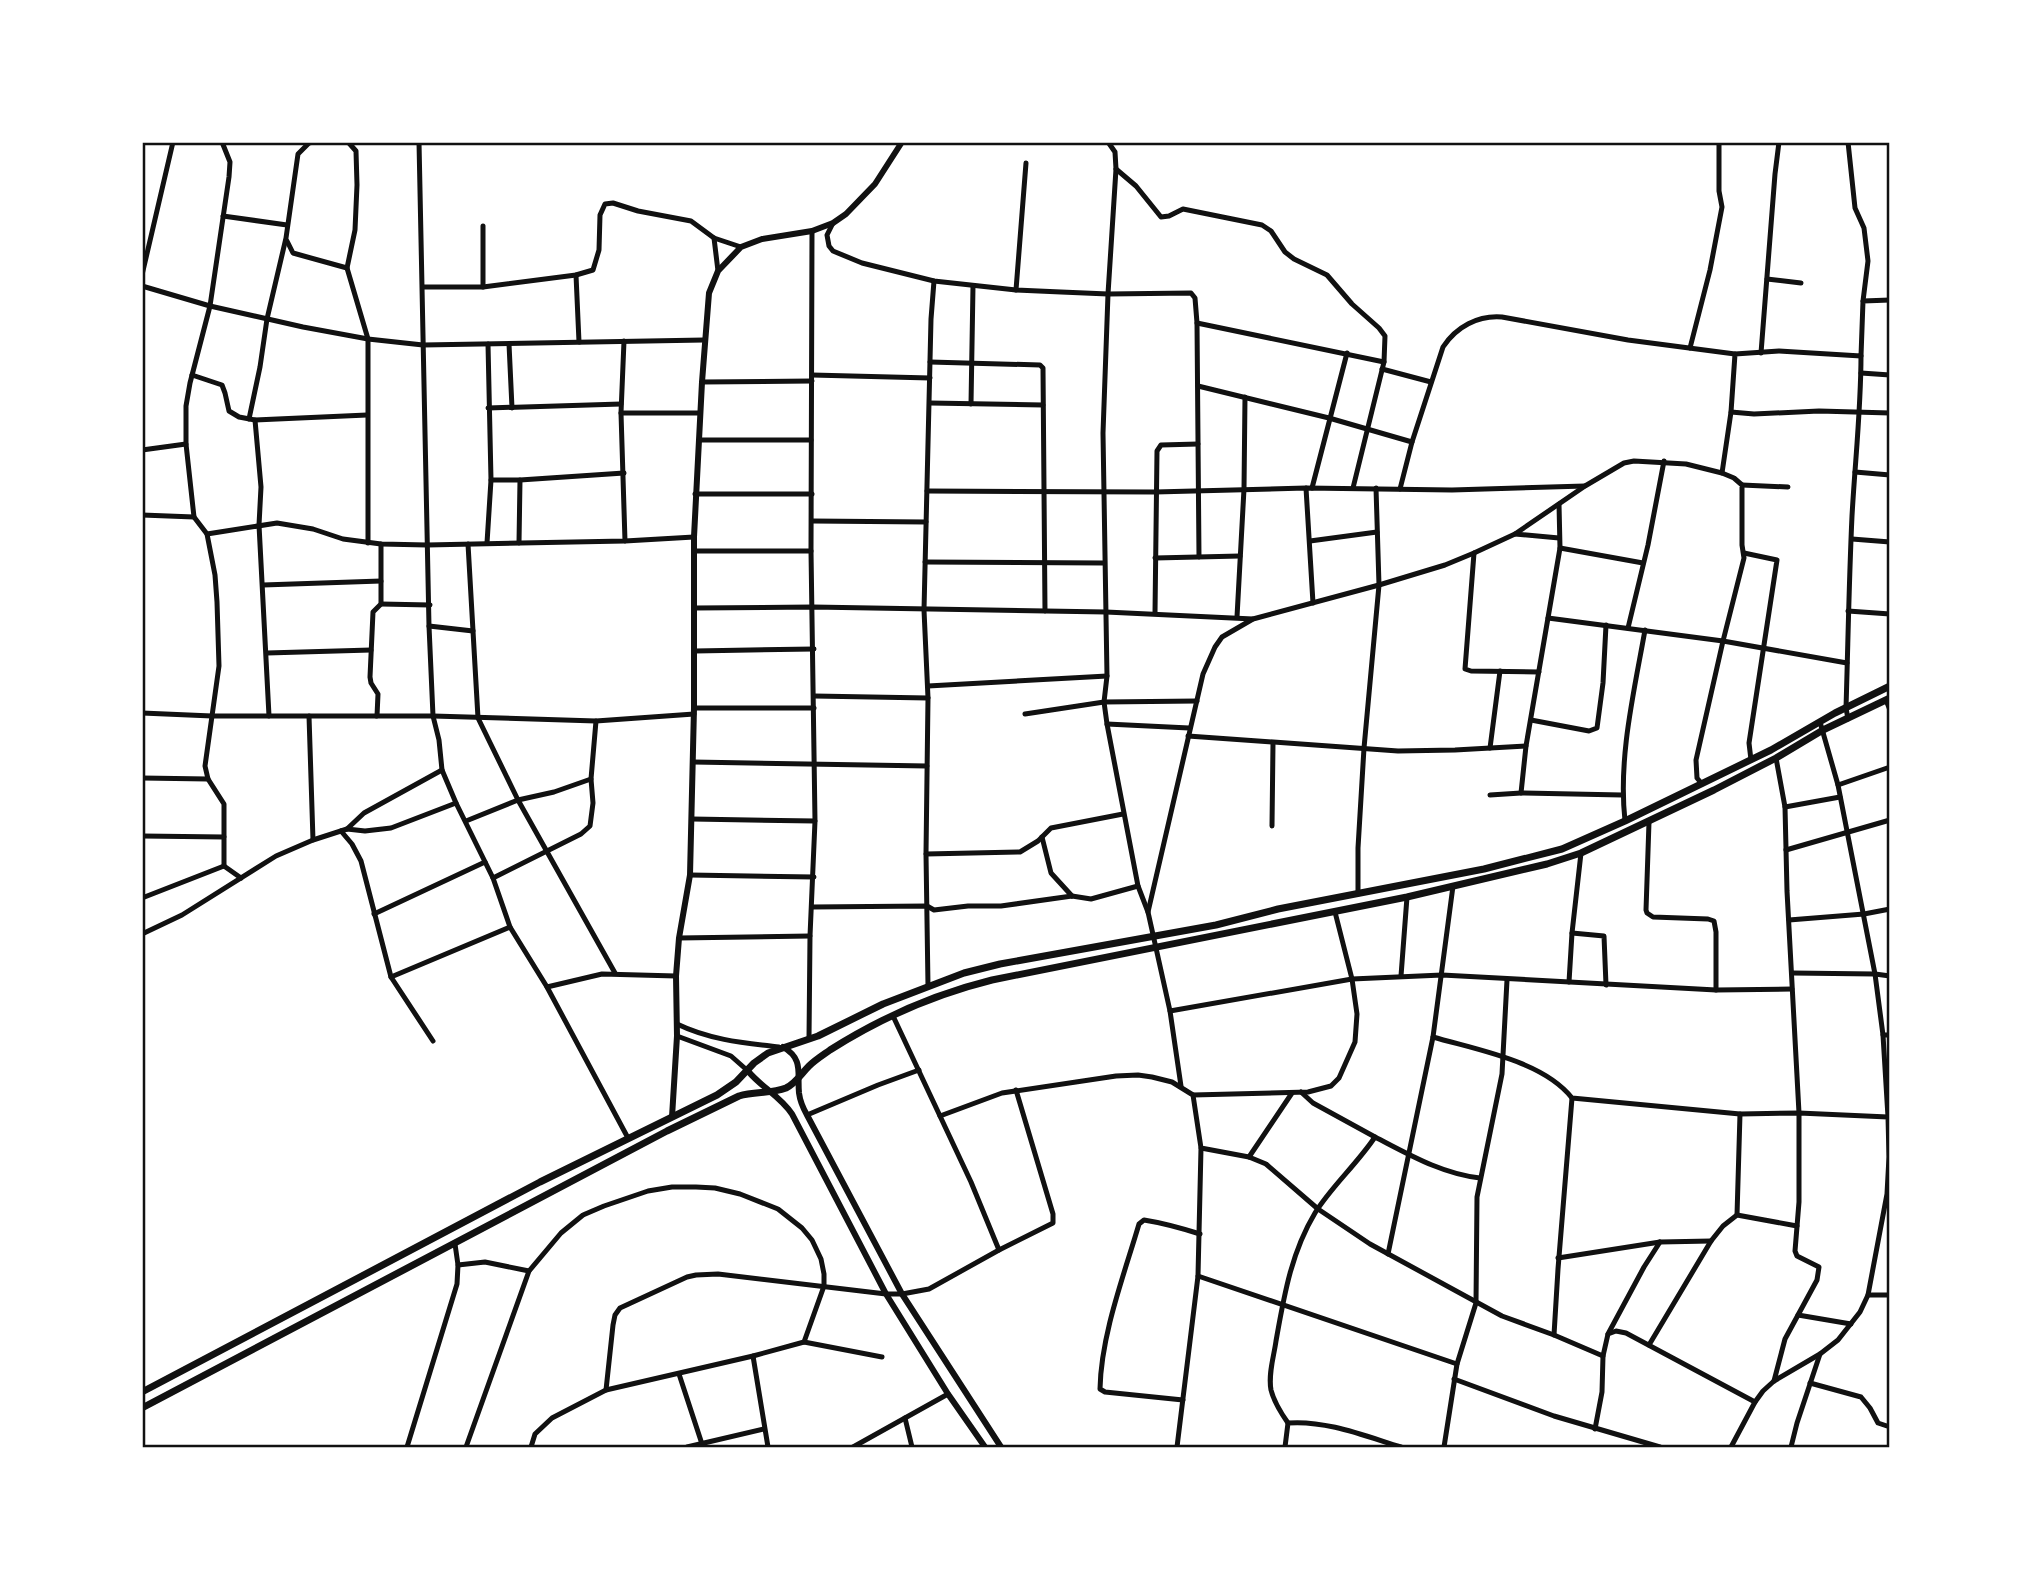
<svg xmlns="http://www.w3.org/2000/svg" width="2032" height="1589" font-family="Arial,sans-serif">
<rect width="100%" height="100%" fill="#fff"/>
<g fill="none" stroke-linecap="round" stroke-linejoin="round">
<g stroke="#111" stroke-width="5">
<polyline points="222,142 230,162 229,177 210,306 190,383 186,406 186,444 194,517 207,534 215,575 217,602 219,666 205,766 208,779 224,804 224,866"/>
<polyline points="348,142 356,151 357,185 355,230 347,268 368,339 368,543"/>
<polyline points="419,142 429,626 433,716 439,740 442,770 456,803 493,878 510,927 547,987 628,1138"/>
<polyline points="1108,142 1115,152 1116,169 1108,294 1103,433 1107,676 1104,702 1107,724 1138,886 1148,912 1170,1011 1181,1086"/>
<polyline points="1848,142 1855,208 1864,228 1868,261 1863,301"/>
<polyline points="1116,169 1136,186 1161,217 1169,216 1183,209 1262,225 1271,231 1285,252 1294,259 1327,275 1352,304 1379,328 1385,336 1384,362 1353,488"/>
<polyline points="223,216 287,225"/>
<polyline points="833,223 827,235 829,246 833,251 862,263 934,281 1016,290 1061,292 1108,294 1191,293 1195,298 1197,323 1199,557"/>
<polyline points="714,238 718,271"/>
<polyline points="287,241 293,253 347,268"/>
<polyline points="142,275 173,142"/>
<polyline points="576,275 579,342"/>
<polyline points="1767,279 1801,283"/>
<polyline points="142,286 210,306 303,327 368,339 423,345 704,340"/>
<polyline points="423,287 483,287 576,275 593,270 599,250 600,215 605,204 613,203 638,211 691,221 714,238 741,247"/>
<polyline points="483,287 483,226"/>
<polyline points="1016,290 1026,163"/>
<polyline points="1197,323 1384,362"/>
<polyline points="624,341 621,413 625,541"/>
<polyline points="509,344 512,408"/>
<polyline points="1690,348 1710,270 1722,207 1719,191 1719,142"/>
<polyline points="1761,353 1775,174 1779,142"/>
<polyline points="930,362 1040,365 1043,368 1045,611"/>
<polyline points="1382,369 1431,382"/>
<polyline points="1861,373 1890,375"/>
<polyline points="192,375 222,385 225,393 229,411 239,417 255,420 367,415"/>
<polyline points="812,375 930,378"/>
<polyline points="702,382 812,381"/>
<polyline points="1198,386 1329,418 1412,442"/>
<polyline points="930,403 1043,405"/>
<polyline points="971,404 973,286"/>
<polyline points="488,408 621,404"/>
<polyline points="1731,412 1754,414 1819,411 1890,413"/>
<polyline points="621,413 700,413"/>
<polyline points="249,419 260,367 267,319 286,238 298,154 309,143 313,142"/>
<polyline points="255,420 261,487 259,525 269,716"/>
<polyline points="699,440 811,440"/>
<polyline points="142,450 186,444"/>
<polyline points="1855,472 1890,475"/>
<polyline points="1722,473 1731,412 1735,354 1779,351 1861,356 1863,301 1890,300"/>
<polyline points="491,480 520,480 624,473"/>
<polyline points="1742,485 1788,487"/>
<polyline points="1306,488 1313,603"/>
<polyline points="1312,488 1347,353"/>
<path d="M 1400,489 L 1412,442 L 1443,347 C 1456,327 1478,315 1502,317 L 1628,340 L 1735,354"/>
<polyline points="927,491 1155,492 1306,488 1452,490 1585,486"/>
<polyline points="695,494 812,494"/>
<polyline points="142,515 194,517"/>
<polyline points="812,521 926,522"/>
<polyline points="207,534 277,523 313,529 343,539 381,544 427,545 625,541 694,537"/>
<polyline points="1515,534 1559,538"/>
<polyline points="1852,539 1890,542"/>
<polyline points="1310,541 1377,532"/>
<polyline points="487,543 491,480 488,344"/>
<polyline points="519,543 520,480"/>
<polyline points="468,544 478,718 518,800 615,973"/>
<polyline points="1560,548 1643,563"/>
<polyline points="695,551 811,551"/>
<polyline points="1474,553 1465,669 1471,671 1539,672"/>
<polyline points="1744,553 1777,560 1749,743 1751,760"/>
<polyline points="1155,558 1240,556"/>
<polyline points="925,562 1104,563"/>
<polyline points="263,585 381,581"/>
<polyline points="381,604 430,605"/>
<polyline points="695,608 813,607 1106,612 1253,619"/>
<polyline points="1848,611 1890,614"/>
<polyline points="1155,613 1157,451 1161,445 1198,444"/>
<polyline points="1237,617 1244,489 1245,397"/>
<polyline points="1548,618 1723,641 1847,663"/>
<polyline points="429,626 473,631"/>
<polyline points="1628,628 1648,545 1664,461"/>
<polyline points="695,651 814,649"/>
<polyline points="267,653 371,650"/>
<polyline points="928,686 1107,676"/>
<polyline points="814,696 928,698"/>
<polyline points="1886,700 1890,710"/>
<polyline points="694,708 814,708"/>
<polyline points="142,713 212,716 433,716 596,721 694,714"/>
<polyline points="1025,714 1104,702 1197,701"/>
<polyline points="309,716 313,840"/>
<polyline points="377,716 378,694 371,683 370,677 373,612 381,604 381,544"/>
<path d="M 1848,719 L 1846,708 C 1848,644 1849,580 1852,516 C 1855,462 1861,409 1861,356"/>
<polyline points="1531,720 1589,731 1597,728 1603,683 1606,625"/>
<polyline points="1820,722 1838,785 1875,974 1883,1035"/>
<polyline points="1107,724 1189,728"/>
<polyline points="1188,736 1398,751 1455,750 1526,746"/>
<polyline points="1490,748 1500,671"/>
<polyline points="693,762 927,766"/>
<polyline points="142,778 208,779"/>
<polyline points="1838,785 1890,767"/>
<polyline points="1521,793 1526,746 1560,548 1559,504"/>
<polyline points="1490,795 1521,793 1622,795"/>
<polyline points="1785,807 1840,797"/>
<polyline points="692,819 815,821"/>
<polyline points="466,821 518,800 554,792 591,779"/>
<path d="M 1625,821 C 1618,758 1634,692 1645,630"/>
<polyline points="1649,822 1646,910 1647,913 1653,917 1708,919 1714,921 1716,932 1716,990"/>
<polyline points="1272,826 1273,743"/>
<polyline points="347,829 364,813 442,770"/>
<polyline points="341,831 352,844 361,861 391,977 433,1041"/>
<polyline points="142,836 224,837"/>
<polyline points="1042,837 1051,873 1072,896"/>
<polyline points="1786,850 1890,820"/>
<polyline points="926,854 1020,852 1038,841 1051,828 1123,814"/>
<polyline points="224,866 241,878"/>
<polyline points="690,875 814,877"/>
<polyline points="493,878 581,834 590,826 593,803 591,779 596,721"/>
<polyline points="1358,894 1358,848 1364,748 1379,585 1376,488"/>
<polyline points="142,898 224,866"/>
<polyline points="812,907 927,906 934,910 968,906 1001,906 1072,896 1091,899 1138,886"/>
<polyline points="1148,912 1203,674 1215,647 1222,637 1253,619 1379,585 1445,565 1474,553 1515,534 1585,486 1624,463 1634,461 1686,464 1722,473 1734,478 1742,485 1742,545 1744,558 1723,641 1696,760 1697,778 1702,784"/>
<polyline points="374,914 485,862"/>
<polyline points="1789,920 1864,914 1890,909"/>
<polyline points="1572,933 1604,936 1606,985"/>
<polyline points="142,934 182,915 276,856 313,840 347,829 365,831 391,828 456,803"/>
<polyline points="679,938 810,936"/>
<polyline points="1792,973 1875,974 1890,976"/>
<polyline points="1401,976 1407,897"/>
<polyline points="391,977 510,927"/>
<polyline points="1569,982 1572,933 1581,853"/>
<polyline points="928,986 926,854 928,698 924,610 931,319 934,281"/>
<polyline points="547,987 602,974 676,976"/>
<polyline points="1170,1011 1352,979 1442,975 1716,990 1792,989"/>
<polyline points="893,1016 940,1116 1002,1093 1116,1076 1138,1075 1152,1077 1172,1082 1193,1095 1201,1148 1249,1157 1266,1164 1318,1209 1370,1244 1502,1316 1554,1335 1603,1356 1608,1334 1616,1331 1626,1333 1755,1402"/>
<path d="M 677,1024 C 710,1040 744,1043 779,1047"/>
<polyline points="677,1036 731,1056 748,1071"/>
<path d="M 1433,1037 C 1477,1050 1543,1061 1572,1098 L 1740,1114 L 1799,1113 L 1888,1117 L 1889,1157 L 1887,1194 L 1868,1295 L 1860,1312 L 1838,1340 L 1820,1354 L 1774,1381 L 1763,1391 L 1755,1402 L 1731,1447"/>
<polyline points="809,1039 810,936 815,821 811,551 812,231"/>
<polyline points="1301,1092 1313,1103 1375,1137"/>
<polyline points="1193,1095 1308,1092 1331,1086 1339,1078 1355,1042 1357,1014 1352,979 1335,912"/>
<polyline points="807,1115 878,1085 919,1070"/>
<polyline points="940,1116 971,1182 999,1250"/>
<polyline points="1890,1117 1888,1117 1883,1035 1890,1035"/>
<polyline points="1249,1157 1292,1093"/>
<polyline points="1737,1215 1740,1114"/>
<polyline points="1388,1254 1433,1037 1453,886"/>
<polyline points="1558,1258 1660,1242 1711,1241"/>
<polyline points="458,1265 485,1262 529,1271"/>
<polyline points="1198,1276 1457,1364"/>
<polyline points="1868,1295 1890,1295"/>
<polyline points="1798,1315 1851,1324"/>
<polyline points="1608,1334 1644,1267 1660,1242"/>
<polyline points="1554,1335 1558,1269 1572,1098"/>
<polyline points="804,1342 882,1357"/>
<polyline points="1649,1345 1711,1241 1723,1226 1737,1215 1797,1226"/>
<polyline points="753,1356 768,1447"/>
<polyline points="679,1374 702,1444"/>
<polyline points="1454,1379 1554,1416 1660,1447"/>
<polyline points="1774,1381 1785,1339 1817,1280 1819,1267 1797,1256 1795,1251 1799,1202 1799,1113 1787,891 1785,807 1776,758"/>
<polyline points="1810,1383 1861,1397 1870,1408 1878,1423 1890,1427"/>
<polyline points="606,1390 613,1325 615,1315 620,1308 687,1277 696,1275 718,1274 886,1294 902,1294 929,1289 999,1250 1053,1223 1053,1214 1016,1090"/>
<path d="M 1183,1400 L 1105,1392 L 1100,1389 C 1101,1335 1124,1275 1139,1224 L 1144,1220 C 1163,1223 1181,1228 1200,1234"/>
<polyline points="905,1418 912,1447"/>
<path d="M 1288,1423 C 1281,1413 1274,1402 1271,1390 C 1268,1374 1274,1356 1276,1341 C 1284,1296 1291,1253 1315,1213 C 1331,1187 1357,1164 1375,1137 C 1408,1154 1442,1174 1480,1178"/>
<polyline points="1595,1429 1602,1392 1603,1356"/>
<polyline points="407,1447 457,1284 458,1265 455,1244"/>
<polyline points="466,1447 529,1271 561,1233 583,1215 604,1206 648,1191 672,1187 696,1187 715,1188 740,1194 778,1209 802,1228 812,1240 821,1259 824,1274 824,1286 804,1342 753,1356 606,1390 552,1418 535,1434 531,1447"/>
<polyline points="687,1447 764,1429"/>
<polyline points="853,1447 948,1394"/>
<polyline points="1177,1447 1198,1276 1201,1148"/>
<path d="M 1285,1447 L 1288,1423 C 1326,1420 1365,1436 1401,1447"/>
<polyline points="1444,1447 1457,1364 1476,1303 1477,1197 1502,1074 1507,980"/>
<polyline points="1791,1447 1797,1423 1820,1354"/>
</g>
<g stroke="#111" stroke-width="6">
<path d="M 783,1047 C 804,1059 797,1073 799,1093 C 800,1101 803,1108 807,1115 L 902,1294 L 1001,1447"/>
<path d="M 748,1071 C 761,1087 780,1096 792,1114 L 886,1294 L 948,1394 L 985,1447"/>
<polyline points="672,1117 677,1036 676,976 679,938 690,875 694,708 694,537 702,382 709,293 718,271 741,247 762,239 812,231 833,223 846,214 875,184 902,142"/>
</g>
<g stroke="#111" stroke-width="7">
<polyline points="142,1392 540,1182 717,1095 736,1082 754,1063 768,1053 818,1036 883,1004 964,973 1000,964 1216,925 1278,909 1484,869 1562,849 1625,821 1771,750 1835,713 1890,686"/>
<path d="M 142,1408 L 667,1131 L 739,1096 C 754,1091 771,1094 786,1088 C 796,1083 801,1074 809,1066 C 815,1060 823,1055 830,1050 C 879,1019 935,994 992,980 L 1407,897 L 1547,864 L 1581,853 L 1714,790 L 1776,758 L 1823,730 L 1890,698"/>
</g>
</g>
<rect width="2032" height="1589" fill="none" stroke="#ffffff" stroke-width="287"/>
<rect x="144" y="144" width="1744" height="1302" fill="none" stroke="#111" stroke-width="2.5"/>
</svg>
